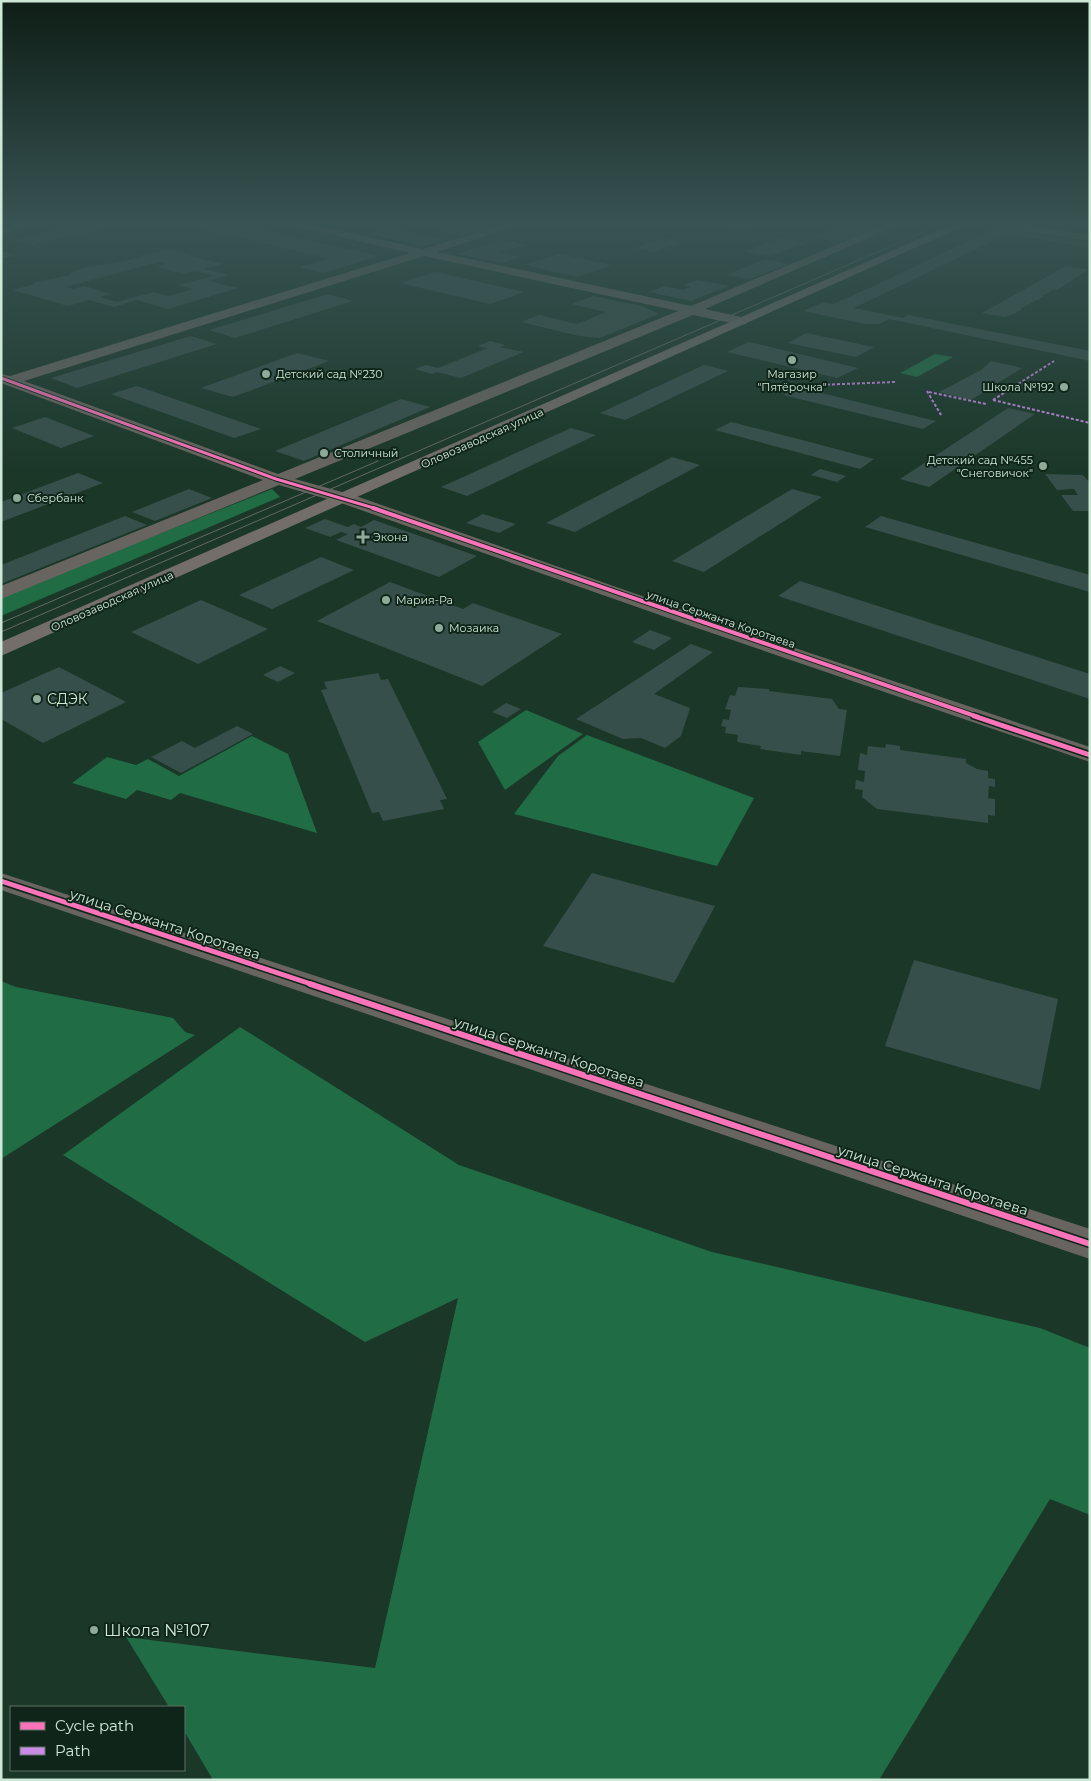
<svg xmlns="http://www.w3.org/2000/svg" width="1091" height="1781" font-family="Montserrat,sans-serif">
<rect width="100%" height="100%" fill="#1a3728"/>
<g fill="#206c45">
<polygon points="935,354 953,357 917,377 900,373"/>
<polygon points="272,489 280,497 1,616 1,597"/>
<polygon points="526,710 583,734 505,790 478,742"/>
<polygon points="587,735 754,798 717,866 514,814 558,756"/>
<polygon points="252,736 288,754 317,833 180,793 171,800 137,790 126,799 72,783 107,757 136,765 148,759 179,776"/>
<polygon points="1,981 16,987 173,1018 185,1032 195,1035 1,1159"/>
<polygon points="240,1027 459,1165 712,1252 1040,1328 1090,1348 1090,1515 1050,1499 879,1780 213,1780 184,1731 184,1707 169,1707 126,1637 375,1668 458,1298 365,1342 63,1155"/>
</g>
<g fill="#374f4a" fill-rule="evenodd">
<polygon points="83,224 117,225 33,245 15,240"/>
<polygon points="183,224 234,224 379,256 323,273 300,267 330,259"/>
<polygon points="461,224 497,224 497,225 461,236 438,231"/>
<polygon points="574,224 586,224 599,227 593,229"/>
<polygon points="736,224 763,224 763,225 746,231 721,227 727,225 742,226"/>
<polygon points="845,224 873,229 840,242 812,237"/>
<polygon points="388,228 446,240 424,246 367,234"/>
<polygon points="996,228 1090,242 1090,248 1007,234 854,308 903,318 908,315 1090,351 1090,361 889,319 879,324 864,324 803,311 823,302 833,304 872,287"/>
<polygon points="665,238 684,242 654,252 635,248"/>
<polygon points="779,238 805,243 771,256 745,252"/>
<polygon points="501,240 527,245 499,252 521,257 502,263 458,254"/>
<path d="M 168,250 L 223,264 L 204,269 L 228,275 L 208,281 L 238,288 L 168,309 L 137,300 L 114,307 L 89,300 L 68,306 L 13,290 L 35,284 L 31,283 L 71,275 L 68,274 L 87,267 L 116,263 L 141,257 L 137,256 ZM 159,262 L 167,264 L 157,267 L 185,274 L 195,271 L 213,276 L 178,285 L 193,289 L 168,296 L 154,292 L 117,302 L 99,297 L 111,294 L 84,286 L 73,289 L 65,287 Z"/>
<polygon points="1,251 18,255 1,259"/>
<polygon points="559,254 611,265 578,277 525,265"/>
<polygon points="766,259 789,264 749,279 726,275"/>
<polygon points="1066,266 1088,270 1057,290 1054,289 1042,296 1045,296 1020,309 1023,309 1014,314 1005,317 982,313"/>
<polygon points="435,272 524,292 490,304 400,283"/>
<polygon points="698,280 729,286 691,301 649,292 665,286 683,290 691,287 683,285"/>
<polygon points="328,294 353,301 235,338 209,330"/>
<polygon points="593,296 642,306 659,314 600,338 579,336 521,322 539,315 577,324 606,312 572,304"/>
<polygon points="806,333 874,347 856,357 788,343"/>
<polygon points="191,336 217,344 77,388 51,378"/>
<polygon points="490,341 505,345 500,347 524,352 461,378 437,372 432,374 415,369 426,365 438,368 488,348 478,346"/>
<polygon points="749,342 858,368 837,378 727,352"/>
<polygon points="297,353 329,361 233,397 201,388"/>
<polygon points="991,361 1022,368 971,400 939,392 981,370"/>
<polygon points="704,365 728,371 625,420 600,413"/>
<polygon points="137,386 261,429 234,438 111,394"/>
<polygon points="797,387 882,408 936,421 923,429 783,395"/>
<polygon points="401,399 430,407 304,461 275,451"/>
<polygon points="1008,408 1035,414 929,487 900,479"/>
<polygon points="45,417 94,436 61,448 12,428"/>
<polygon points="731,422 783,435 874,459 860,469 715,430"/>
<polygon points="571,428 596,435 467,496 441,487"/>
<polygon points="672,457 700,465 575,532 546,523"/>
<polygon points="820,469 846,476 837,482 811,475"/>
<polygon points="78,473 103,483 1,522 1,502"/>
<polygon points="1045,474 1083,475 1090,483 1090,511 1073,511 1061,495 1078,495 1074,489 1057,490"/>
<polygon points="189,489 212,498 155,521 132,512"/>
<polygon points="792,489 822,497 704,572 672,561"/>
<polygon points="483,514 516,524 499,533 466,523"/>
<polygon points="125,516 147,525 1,584 1,565"/>
<polygon points="881,516 1090,575 1090,592 865,527"/>
<polygon points="325,519 348,527 354,524 361,527 374,520 477,556 439,577 336,540 348,534 341,532 330,537 305,528"/>
<polygon points="321,557 354,570 272,609 239,595"/>
<polygon points="800,581 1090,674 1090,699 778,596"/>
<polygon points="390,582 463,609 473,603 562,634 482,686 317,621"/>
<polygon points="201,600 268,629 198,664 131,632"/>
<polygon points="650,630 672,638 654,650 632,642"/>
<polygon points="691,644 713,652 654,694 690,708 681,736 665,748 641,738 623,739 576,719"/>
<polygon points="280,666 295,673 278,682 263,675"/>
<polygon points="59,667 126,702 43,743 1,719 1,693"/>
<polygon points="378,673 381,680 388,679 447,799 440,800 444,809 383,821 379,812 372,813 321,690 327,689 324,682"/>
<polygon points="738,687 769,689 769,691 832,699 839,709 847,710 840,756 801,751 801,755 760,749 761,746 737,742 738,735 725,733 726,727 721,726 723,719 729,720 731,710 725,709 730,695 735,696"/>
<polygon points="506,703 521,709 507,718 492,712"/>
<polygon points="237,726 253,734 181,773 151,757 182,741 195,748"/>
<polygon points="886,744 900,746 900,750 966,759 966,763 977,769 988,771 988,778 995,779 995,787 989,786 988,798 995,799 995,816 988,815 988,823 877,809 862,797 863,790 855,789 856,780 864,782 865,771 858,770 860,753 867,755 868,746 885,748"/>
<polygon points="592,873 715,906 674,983 543,946"/>
<polygon points="914,960 1058,999 1040,1090 885,1046"/>
</g>
<g fill="none" stroke-linecap="round" stroke-linejoin="round">
<g fill="#686560" fill-rule="evenodd">
<path d="M 286,224 L 308,224 L 423,249 L 504,224 L 521,224 L 437,252 L 691,306 L 886,224 L 901,224 L 705,309 L 746,318 L 748,321 L 746,324 L 741,325 L 693,315 L 295,479 L 353,495 L 708,619 L 1090,747 L 1090,762 L 694,627 L 341,503 L 279,485 L 1,599 L 1,586 L 263,480 L 1,383 L 1,374 L 10,376 L 410,253 ZM 424,256 L 678,311 L 278,474 L 24,381 Z"/>
<polygon points="993,224 1022,224 1090,235 1090,241 998,227"/>
<polygon points="1,873 1090,1229 1090,1259 1,890"/>
</g>
<g fill="#736e6a" fill-rule="evenodd">
<polygon points="15,224 35,224 1,234 1,228"/>
<polygon points="953,224 968,224 1,656 1,642"/>
</g>
<g stroke="#656964" stroke-width="1">
<polyline points="1,623 378,461"/>
<polyline points="1,632 942,224"/>
</g>
<g stroke="#ca8be6" stroke-width="2" stroke-dasharray="3 2" stroke-linecap="butt">
<polyline points="817,385 895,382"/>
<polyline points="927,391 941,415"/>
<polyline points="929,392 986,404"/>
<polyline points="993,400 1090,423"/>
<polyline points="993,400 1054,361"/>
</g>
<defs>
<polyline id="cycleway-far3" points="1,378 276,479 377,509"/>
<polyline id="cycleway-far2" points="373,508 978,717"/>
<g id="cycleway-far1">
<polyline points="974,716 1090,755"/>
<polyline points="1,881 314,985"/>
</g>
<polyline id="cycleway" points="310,984 1090,1244"/>
</defs>
<use href="#cycleway-far3" stroke="#102519" stroke-width="5"/>
<use href="#cycleway-far2" stroke="#102519" stroke-width="6"/>
<use href="#cycleway-far1" stroke="#102519" stroke-width="8"/>
<use href="#cycleway" stroke="#102519" stroke-width="9"/>
<use href="#cycleway-far3" stroke="#fb73b8" stroke-width="3"/>
<use href="#cycleway-far2" stroke="#fb73b8" stroke-width="4"/>
<use href="#cycleway-far1" stroke="#fb73b8" stroke-width="5"/>
<use href="#cycleway" stroke="#fb73b8" stroke-width="6"/>
</g>
<linearGradient id="sky" x2="0" y2="1"><stop stop-color="#0e1e16"/><stop offset="0.47" stop-color="#385353"/><stop offset="1" stop-color="#385353" stop-opacity="0"/></linearGradient>
<rect width="1091" height="474" fill="url(#sky)"/>
<g fill="#8eaa99" stroke="#102519" stroke-width="2">
<circle cx="792" cy="360" r="5"/>
<circle cx="266" cy="374" r="5"/>
<circle cx="1064" cy="387" r="5"/>
<circle cx="324" cy="453" r="5"/>
<circle cx="1043" cy="466" r="5"/>
<circle cx="17" cy="498" r="5"/>
<path d="M360.5 529.5h5v5h5v5h-5v5h-5v-5h-5v-5h5z"/>
<circle cx="386" cy="600" r="5"/>
<circle cx="439" cy="628" r="5"/>
<circle cx="37" cy="699" r="5"/>
<circle cx="94" cy="1630" r="5"/>
</g>
<g text-anchor="middle" dominant-baseline="central" stroke-width="4" stroke-linejoin="round" paint-order="stroke">
<g font-size="11" fill="#cde8d6" stroke="#102519" text-anchor="start">
<text x="276" y="374">Детский сад №230</text>
<text x="792" y="374" text-anchor="middle">Магазир<tspan x="792" dy="13">"Пятёрочка"</tspan></text>
<text x="1054" y="387" text-anchor="end">Школа №192</text>
<text x="334" y="453">Столичный</text>
<text x="1033" y="460" text-anchor="end">Детский сад №455<tspan x="1033" dy="13">"Снеговичок"</tspan></text>
<text x="27" y="498">Сбербанк</text>
<text x="373" y="537">Экона</text>
<text x="396" y="600">Мария-Ра</text>
<text x="449" y="628">Мозаика</text>
</g>
<g font-size="11" fill="#cde8d6" stroke="#102519">
<text transform="translate(482 438) rotate(-24)">Оловозаводская улица</text>
<text transform="translate(112 601) rotate(-24)">Оловозаводская улица</text>
<text transform="translate(721 619) rotate(19)">улица Сержанта Коротаева</text>
</g>
<g font-size="14" fill="#cde8d6" stroke="#102519" text-anchor="start">
<text x="47" y="699">СДЭК</text>
</g>
<g font-size="14" fill="#cde8d6" stroke="#102519">
<text transform="translate(165 924) rotate(18)">улица Сержанта Коротаева</text>
<text transform="translate(549 1052) rotate(18)">улица Сержанта Коротаева</text>
<text transform="translate(933 1180) rotate(18)">улица Сержанта Коротаева</text>
</g>
<g font-size="16" fill="#cde8d6" stroke="#102519" text-anchor="start">
<text x="104" y="1630">Школа №107</text>
</g>
</g>
<rect width="1091" height="1781" fill="none" stroke="#cde8d6" stroke-width="5"/>
<rect x="10" y="1706" width="175" height="65" fill="#102519" stroke="#5c7365"/>
<rect x="20" y="1722" width="25" height="8" fill="#fb73b8" stroke="#5c7365"/>
<text x="55" y="1731" font-size="15" fill="#cde8d6">Cycle path</text>
<rect x="20" y="1747" width="25" height="8" fill="#ca8be6" stroke="#5c7365"/>
<text x="55" y="1756" font-size="15" fill="#cde8d6">Path</text>
</svg>
